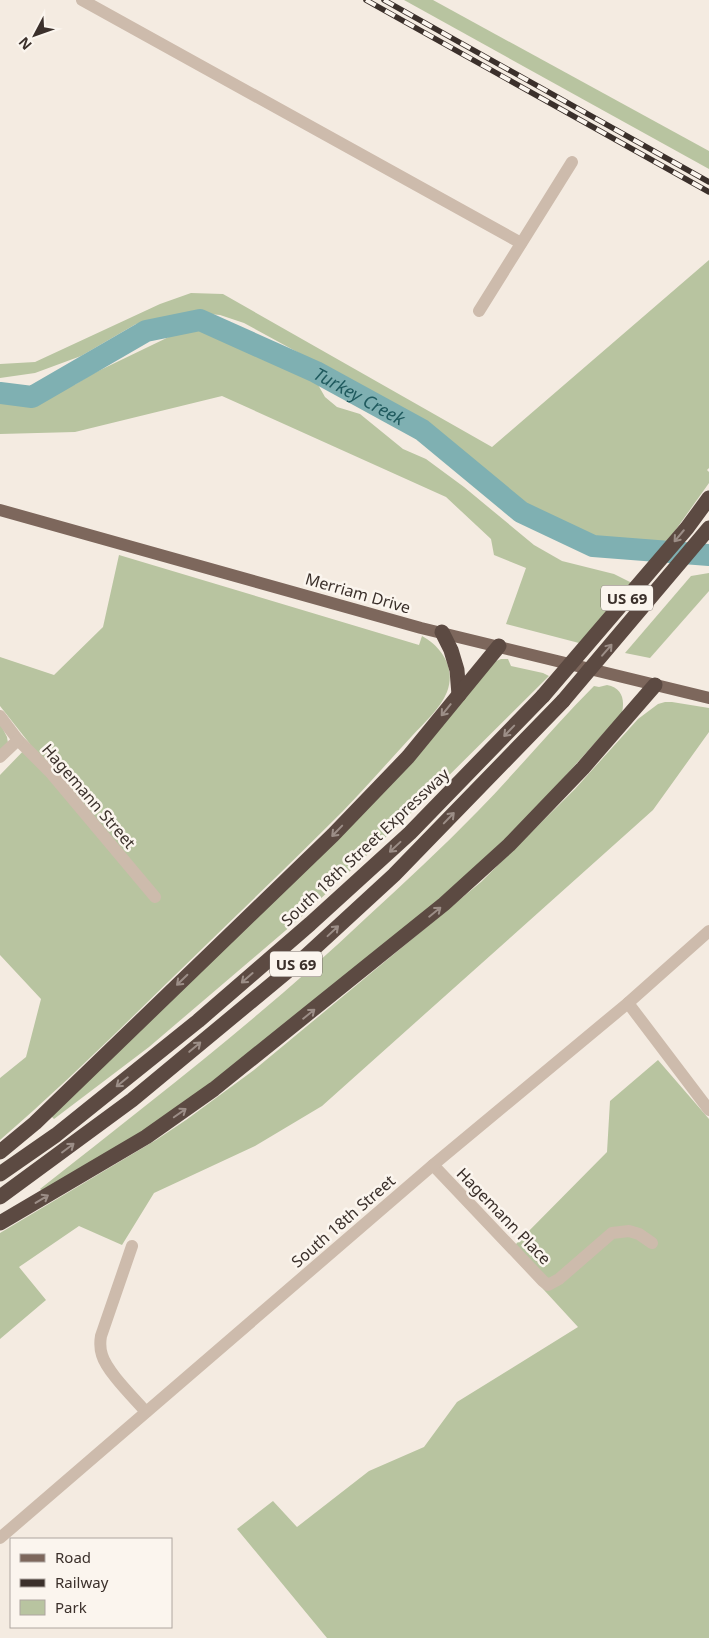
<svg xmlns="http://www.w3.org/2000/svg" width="709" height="1638" font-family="'Noto Sans',sans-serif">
<rect width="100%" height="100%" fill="#f4ebe1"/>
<g fill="#b8c4a0">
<polygon points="404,0 433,0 709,151 709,169"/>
<polygon points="709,260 709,468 707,470 709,472 709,483 667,542 610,540 583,535 553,521 518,500 442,437 411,414 244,323 220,315 199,313 136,324 81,356 35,373 0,378 0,364 35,362 160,304 191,293 223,294 492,447"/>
<polygon points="194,330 204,330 262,357 290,367 309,377 317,383 325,397 337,407 360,414 403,449 426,459 464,487 534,545 562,561 614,574 632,583 579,643 506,624 526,568 494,555 491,539 446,497 222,396 75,432 0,434 0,400 44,398 76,384 92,374 177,333"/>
<path d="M 119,555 L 419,645 L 422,636 C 442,647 456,668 447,692 C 440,709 424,723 412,736 C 389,761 367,786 343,811 C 285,869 226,925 168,982 C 113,1036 58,1090 0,1140 L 0,1078 L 26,1057 L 41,999 L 0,955 L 0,775 L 30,744 L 0,706 L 0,657 L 54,675 L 103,627 Z"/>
<polygon points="709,573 709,591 650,658 625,653 691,576"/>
<polygon points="501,659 508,659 511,666 543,673 549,676 400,824 299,919 149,1047 54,1119 50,1115 496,661"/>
<path d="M 607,685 C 622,688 625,699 622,713 L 530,815 L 496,849 L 428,909 L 245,1059 L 157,1124 L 44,1192 L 40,1189 C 150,1102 264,1015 366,918 C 404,883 442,848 478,811 C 518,770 554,726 594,686 L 599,687 Z"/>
<polygon points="665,702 672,702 709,708 709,732 653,810 322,1106 255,1146 154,1193 122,1245 79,1226 19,1267 46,1300 0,1339 0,1233 156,1140 186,1120 254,1070 481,882 575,789 638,719 658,704"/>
<polygon points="0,723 7,737 8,743 0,752"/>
<polygon points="658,1060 709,1119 709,1638 327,1638 237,1529 273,1501 297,1527 369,1471 424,1447 457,1402 578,1327 510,1253 516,1244 607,1152 610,1101"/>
</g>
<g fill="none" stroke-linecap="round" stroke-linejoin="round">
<path stroke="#7fb0b2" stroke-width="22" id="s1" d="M 0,393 L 32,397 L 146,331 L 200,320 L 316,372 L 422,430 L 521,512 L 593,546 L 709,555"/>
<g stroke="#cdbbac" stroke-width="12">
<polyline points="82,0 521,243"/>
<polyline points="479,311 572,162"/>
<polyline points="0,716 18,740 50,772 155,897"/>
<polyline points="0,757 18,740"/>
<polyline points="628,1003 709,1110"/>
<polyline points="433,1165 543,1281 548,1285 559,1279 612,1233 629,1231 639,1234 652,1243"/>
<path d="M 132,1246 L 101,1336 C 100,1342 100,1349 102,1355 C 107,1372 134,1398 146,1412"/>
<polyline points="0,1538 433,1165 628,1003 709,931"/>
</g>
<polyline stroke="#7d675c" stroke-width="12" points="0,510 421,628 709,698"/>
<g stroke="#5c4a42" stroke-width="15">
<polyline points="442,632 451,650 457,670 459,695"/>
<polyline points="0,1152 35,1123 333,835 408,757 499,646"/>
<polyline points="0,1174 56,1135 198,1021 310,924 410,833 543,696"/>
<polyline points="0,1197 132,1100 307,955 394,875 563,701"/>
<polyline points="0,1223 146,1137 214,1089 444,904 509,845 583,768 655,685"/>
</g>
<defs>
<g id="rail">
<polyline points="366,0 709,192"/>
<polyline points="384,0 709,182"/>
</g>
</defs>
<use href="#rail" stroke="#3b302b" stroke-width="5.5"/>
<use href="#rail" stroke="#fbf5ee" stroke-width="4" stroke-dasharray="11" stroke-linecap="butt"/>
<g stroke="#5c4a42" stroke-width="15">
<polyline points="543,696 687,528 709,498"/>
<polyline points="563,701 709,528"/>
</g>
</g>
<defs><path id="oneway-shaft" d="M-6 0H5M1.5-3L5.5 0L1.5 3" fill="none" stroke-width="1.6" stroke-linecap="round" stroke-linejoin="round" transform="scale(1.25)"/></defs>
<g stroke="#9c8e87">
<use href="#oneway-shaft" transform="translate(679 536) rotate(130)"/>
<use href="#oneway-shaft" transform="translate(607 650) rotate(-49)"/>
<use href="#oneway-shaft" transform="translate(446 710) rotate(129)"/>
<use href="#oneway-shaft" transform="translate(509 731) rotate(134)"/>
<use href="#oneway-shaft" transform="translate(449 818) rotate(-46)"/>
<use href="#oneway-shaft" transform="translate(337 831) rotate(134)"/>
<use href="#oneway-shaft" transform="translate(395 847) rotate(137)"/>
<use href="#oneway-shaft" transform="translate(435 912) rotate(-39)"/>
<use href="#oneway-shaft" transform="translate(333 931) rotate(-43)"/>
<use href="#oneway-shaft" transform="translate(247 978) rotate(139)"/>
<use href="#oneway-shaft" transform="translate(182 980) rotate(136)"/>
<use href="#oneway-shaft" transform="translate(309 1014) rotate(-39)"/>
<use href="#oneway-shaft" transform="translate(195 1047) rotate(-40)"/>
<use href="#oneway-shaft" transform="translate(122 1082) rotate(141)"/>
<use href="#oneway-shaft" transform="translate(180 1113) rotate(-35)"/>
<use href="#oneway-shaft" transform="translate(68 1148) rotate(-37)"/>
<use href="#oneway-shaft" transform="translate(42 1199) rotate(-31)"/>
</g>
<g text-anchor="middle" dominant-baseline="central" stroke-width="5" stroke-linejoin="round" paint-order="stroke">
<g fill="#fbf5ee" stroke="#756b66" stroke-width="1">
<rect x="601" y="585.5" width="52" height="25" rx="4"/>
<rect x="270" y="951.5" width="52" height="25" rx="4"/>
</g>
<g font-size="15" font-weight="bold" fill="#3b302b">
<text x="627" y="598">US 69</text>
<text x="296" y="964">US 69</text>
</g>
<g font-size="16" fill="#3b302b" stroke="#fbf5ee">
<text transform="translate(358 593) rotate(16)">Merriam Drive</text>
<text transform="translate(89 796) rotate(49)">Hagemann Street</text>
<text transform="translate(365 847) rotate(-43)">South 18th Street Expressway</text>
<text transform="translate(504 1216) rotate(46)">Hagemann Place</text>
<text transform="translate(343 1221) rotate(-41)">South 18th Street</text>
</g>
<g font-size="18" font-style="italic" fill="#1f5a5e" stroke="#fbf5ee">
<text stroke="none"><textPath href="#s1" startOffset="396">Turkey Creek</textPath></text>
</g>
</g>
<rect x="10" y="1538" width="162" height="90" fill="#fbf5ee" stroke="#aea6a0"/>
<rect x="20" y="1554" width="25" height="8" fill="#7d675c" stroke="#aea6a0"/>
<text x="55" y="1563" font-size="15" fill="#3b302b">Road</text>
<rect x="20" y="1579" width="25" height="8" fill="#3b302b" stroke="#aea6a0"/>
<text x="55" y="1588" font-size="15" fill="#3b302b">Railway</text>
<rect x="20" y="1600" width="25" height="15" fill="#b8c4a0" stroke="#aea6a0"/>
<text x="55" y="1613" font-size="15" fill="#3b302b">Park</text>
<g transform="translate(35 35) rotate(229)" stroke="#fbf5ee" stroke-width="4" paint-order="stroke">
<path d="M0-4L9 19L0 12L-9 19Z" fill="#3b302b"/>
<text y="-8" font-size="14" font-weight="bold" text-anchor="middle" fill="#3b302b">N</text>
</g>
</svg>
